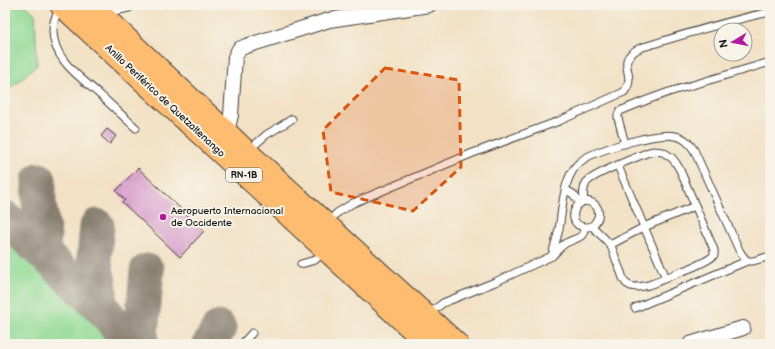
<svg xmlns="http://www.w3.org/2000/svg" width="775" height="349" font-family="'Balsamiq Sans',sans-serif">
<rect width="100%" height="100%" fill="#f7f3e8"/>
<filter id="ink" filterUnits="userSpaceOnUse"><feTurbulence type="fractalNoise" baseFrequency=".025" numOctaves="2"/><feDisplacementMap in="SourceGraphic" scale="8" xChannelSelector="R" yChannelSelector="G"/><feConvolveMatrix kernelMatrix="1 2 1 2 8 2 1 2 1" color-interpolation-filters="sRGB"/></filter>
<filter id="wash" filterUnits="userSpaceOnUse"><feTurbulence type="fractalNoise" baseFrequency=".012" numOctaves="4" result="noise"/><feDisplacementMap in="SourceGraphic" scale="16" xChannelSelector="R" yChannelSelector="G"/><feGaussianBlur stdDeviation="0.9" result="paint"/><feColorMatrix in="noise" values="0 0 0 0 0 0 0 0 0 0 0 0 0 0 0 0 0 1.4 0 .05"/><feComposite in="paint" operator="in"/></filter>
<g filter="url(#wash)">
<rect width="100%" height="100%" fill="#f2e1c4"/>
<g fill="#91da95" stroke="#567b58">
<polygon points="5,5 26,5 35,14 37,65 5,93"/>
<polygon points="5,240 116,344 5,344"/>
</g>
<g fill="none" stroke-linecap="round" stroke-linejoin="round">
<g stroke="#877e70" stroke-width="35">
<polyline points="39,180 39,203 44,236 43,244 45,255"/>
<polyline points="5,218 102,308 127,339 133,344"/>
<polyline points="97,226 94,258 100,288 100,301 102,308"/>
<polyline points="141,344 141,334 147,271"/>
<polyline points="210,344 219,328"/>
</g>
</g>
<g id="blocks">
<g fill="#d597ca">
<polygon points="107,129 116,136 110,144 101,136"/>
<polygon points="138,168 204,231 180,257 122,202 125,200 116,191"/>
</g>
</g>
</g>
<g filter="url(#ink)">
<use href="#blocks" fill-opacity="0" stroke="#3c3a35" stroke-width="1"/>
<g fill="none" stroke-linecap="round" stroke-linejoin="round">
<defs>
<g id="service">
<path d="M 61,8 C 55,15 53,22 53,31 C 53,58 78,76 97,92 C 110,104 123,116 136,128"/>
<polyline points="625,144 618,118 618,115 620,111 647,100 669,92 770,62"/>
<polyline points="249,150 266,135 292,119"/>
<polyline points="618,166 666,278"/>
<polyline points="566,190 573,194 580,203"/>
<path d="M 584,201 C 583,195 583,189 586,183 C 592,174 637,157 649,152 L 654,151 L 663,152 L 672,158 L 676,163 L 680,170 L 712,245 L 714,250 L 714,255 C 707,263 685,270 675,274 C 664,279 636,294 626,283 C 624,281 622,276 621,272 C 617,264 615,255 611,246 C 608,241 597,232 592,226"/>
<path d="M 584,201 C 600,202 603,216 592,226 C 590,227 587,227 585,227 C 570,226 570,207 584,201 Z"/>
<path d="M 328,222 L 337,213 L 353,203 L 473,153 L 559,121 L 624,92 C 639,74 612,62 640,48 C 683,35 726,21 770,12"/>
<polyline points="610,245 644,227 695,206"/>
<path d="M 552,256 C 554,247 557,238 559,229 C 562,212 563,185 573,170 C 577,164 583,159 589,156 C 606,148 657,132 675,136 C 684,137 689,143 694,150 L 739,250 L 742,255 L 747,261"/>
<polyline points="301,264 315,260 325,251"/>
<polyline points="635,308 747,261 753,261 770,256"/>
<path d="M 429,316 L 435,309 L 443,303 L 495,282 L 552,256 C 557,252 560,246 566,243 C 571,240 577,239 581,236 C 584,234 584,230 584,227"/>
<polyline points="242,344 252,333"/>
</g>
<g id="minor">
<polyline points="97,11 127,5"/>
<polyline points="227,132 231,115 235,57 239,49 246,46 329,20 429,5"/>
<polyline points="690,344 743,328"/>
</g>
<g id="trunk">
<polyline points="61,5 428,344"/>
<polyline points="91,5 247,152 457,344"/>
</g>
</defs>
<use href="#service" stroke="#3c3a35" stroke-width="9"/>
<use href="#minor" stroke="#3c3a35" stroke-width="16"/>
<use href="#trunk" stroke="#3c3a35" stroke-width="24"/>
<use href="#service" stroke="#fff" stroke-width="7"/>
<use href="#minor" stroke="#fff" stroke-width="14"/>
<use href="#trunk" stroke="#fdbc70" stroke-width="22"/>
</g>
</g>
<path fill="#de560d" fill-opacity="0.2" stroke="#de560d" stroke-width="3" stroke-dasharray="8 5" stroke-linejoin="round" d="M 385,68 L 459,80 L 461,167 L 413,211 L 331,192 L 323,130 Z"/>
<circle fill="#b5179e" stroke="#f7f3e8" stroke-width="1.5" cx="163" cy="217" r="4"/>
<g text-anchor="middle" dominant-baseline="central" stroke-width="4" stroke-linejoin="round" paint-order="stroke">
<rect fill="#f7f3e8" stroke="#5e5c59" stroke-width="1" x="226" y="168" width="36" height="14" rx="3"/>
<g font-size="9" font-weight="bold" fill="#1c1c1c">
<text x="244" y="175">RN-1B</text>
</g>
<g font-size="10" fill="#1c1c1c" stroke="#f7f3e8">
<text transform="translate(165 101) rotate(43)">Anillo Periférico de Quetzaltenango</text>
</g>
<g font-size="10" fill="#1c1c1c" stroke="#f7f3e8" text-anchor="start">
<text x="171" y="211">Aeropuerto Internacional<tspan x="171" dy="12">de Occidente</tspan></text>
</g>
</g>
<rect width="775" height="349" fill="none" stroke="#f7f3e8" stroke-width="20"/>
<g transform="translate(733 42) rotate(260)"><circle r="19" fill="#f7f3e8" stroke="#9f9d96"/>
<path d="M0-3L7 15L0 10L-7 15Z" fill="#b5179e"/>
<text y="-6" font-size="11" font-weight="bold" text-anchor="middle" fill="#1c1c1c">N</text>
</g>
</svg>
